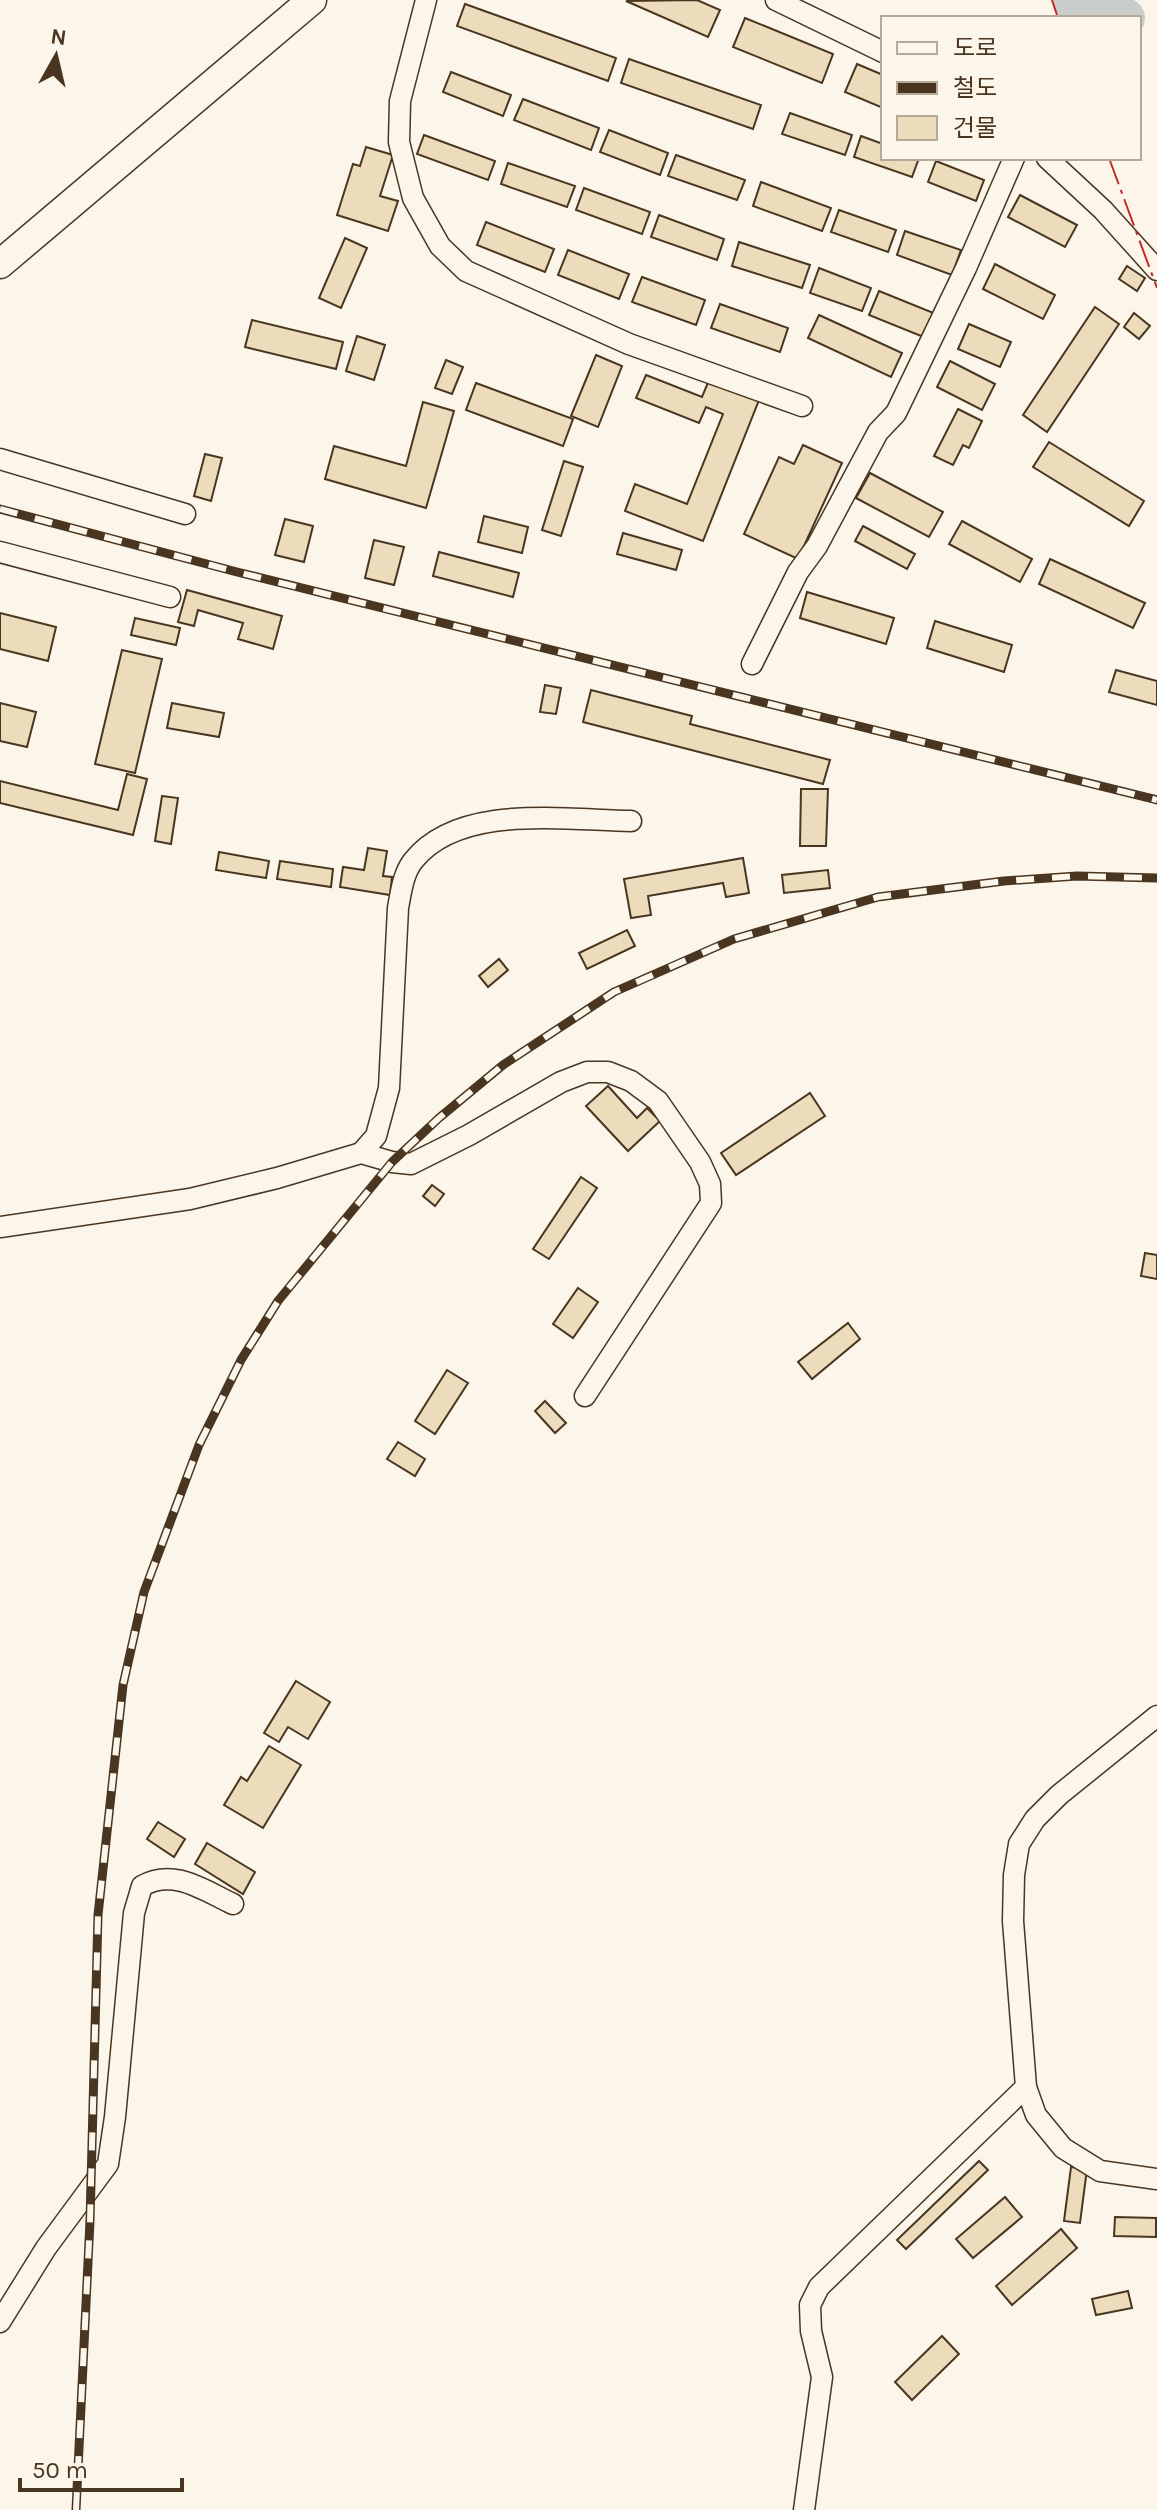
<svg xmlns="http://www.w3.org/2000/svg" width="1157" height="2510" font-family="Karla,'Noto Sans KR',sans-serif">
<rect width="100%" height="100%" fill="#fbf6e9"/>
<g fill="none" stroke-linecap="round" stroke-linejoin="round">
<polyline stroke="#c9cecd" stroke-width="40" points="1072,0 1125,18"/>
</g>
<g fill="#ecdcbc" stroke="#4a3520" stroke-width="2">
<polygon points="697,0 720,10 708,37 626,1"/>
<polygon points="465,4 616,58 608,81 457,26"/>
<polygon points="745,18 833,54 822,83 733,47"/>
<polygon points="629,59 761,105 753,129 621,83"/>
<polygon points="857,64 883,75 883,108 845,92"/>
<polygon points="451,72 511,95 503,116 443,92"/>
<polygon points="523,99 599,128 591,150 514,120"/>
<polygon points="790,113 852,135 845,155 782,134"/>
<polygon points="609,130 668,153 660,175 600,152"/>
<polygon points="424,135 495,161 488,180 417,154"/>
<polygon points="861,136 883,144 883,158 919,158 912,177 854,157"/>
<polygon points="366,147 393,155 380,196 398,201 388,231 337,215 353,164 360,166"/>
<polygon points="676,155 745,180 737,200 668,176"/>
<polygon points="936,161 984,180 976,201 928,182"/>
<polygon points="508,163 575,186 567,207 501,184"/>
<polygon points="761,182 831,208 822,231 753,206"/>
<polygon points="584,188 650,212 642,234 576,210"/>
<polygon points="1020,195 1077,225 1065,247 1008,217"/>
<polygon points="839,210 896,230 888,252 831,232"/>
<polygon points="659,215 724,239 717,260 651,237"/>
<polygon points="486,222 554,249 545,272 477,245"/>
<polygon points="905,231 961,250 952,275 897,255"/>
<polygon points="345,238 367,248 341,308 319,298"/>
<polygon points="739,242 810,265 802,288 732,266"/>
<polygon points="568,250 629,274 619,299 558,275"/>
<polygon points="995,264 1055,295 1043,319 983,289"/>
<polygon points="1127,266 1145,278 1137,291 1119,279"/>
<polygon points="819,268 871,288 862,311 810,293"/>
<polygon points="642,277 705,300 696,325 632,302"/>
<polygon points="879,291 936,314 926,338 869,315"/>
<polygon points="720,304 788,328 780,352 711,328"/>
<polygon points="1095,307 1119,324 1047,432 1023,415"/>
<polygon points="1134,313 1150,326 1139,339 1124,327"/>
<polygon points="819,315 902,353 891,377 808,338"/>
<polygon points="252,320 343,342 336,369 245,347"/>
<polygon points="969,324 1011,342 1000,367 958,349"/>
<polygon points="357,336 385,345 374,380 346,371"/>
<polygon points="596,355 622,366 598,427 571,416"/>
<polygon points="446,360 463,367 452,394 435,388"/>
<polygon points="950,361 995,384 982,410 937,387"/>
<polygon points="646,375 702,397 709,380 759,400 703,541 625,511 635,484 687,504 723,414 706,407 699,423 636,398"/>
<polygon points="476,383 573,419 563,446 466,410"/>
<polygon points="423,402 454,411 426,508 325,479 334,446 406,466"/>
<polygon points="958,409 982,421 969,448 963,445 953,465 934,456"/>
<polygon points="1049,442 1144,501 1129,526 1033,467"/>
<polygon points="803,445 842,463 798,559 744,534 779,457 794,464"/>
<polygon points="205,454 222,458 211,501 194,496"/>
<polygon points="564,461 583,467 561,536 542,530"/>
<polygon points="870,473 943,512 929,537 856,498"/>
<polygon points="484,516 528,527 522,553 478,542"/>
<polygon points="285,519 313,526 304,562 275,555"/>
<polygon points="962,521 1032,559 1020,582 949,544"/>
<polygon points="863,526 915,554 907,569 855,541"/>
<polygon points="623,533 682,550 676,570 617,554"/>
<polygon points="374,540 404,547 394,585 365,578"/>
<polygon points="439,552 519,573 513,597 433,576"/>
<polygon points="1050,559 1145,603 1133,628 1039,584"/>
<polygon points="187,590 282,616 273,649 238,639 243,623 198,610 194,626 178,622"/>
<polygon points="807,592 894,618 886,644 800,618"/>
<polygon points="0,613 56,627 48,661 0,649"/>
<polygon points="135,618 180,628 176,645 131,635"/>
<polygon points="935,621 1012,645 1004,672 927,648"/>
<polygon points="122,650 162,659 135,773 95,764"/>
<polygon points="1116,670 1157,681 1157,705 1109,692"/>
<polygon points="545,685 561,688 556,714 540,712"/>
<polygon points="591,690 692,716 690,724 830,760 823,784 583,722"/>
<polygon points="0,703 36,712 27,747 0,741"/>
<polygon points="172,703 224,713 219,737 167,728"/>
<polygon points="127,774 147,779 133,835 0,803 0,781 118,810"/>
<polygon points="801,789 828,789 826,846 800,846"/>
<polygon points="162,796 178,798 171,844 155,841"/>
<polygon points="368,848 387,851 383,876 392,877 390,895 340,887 343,867 364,870"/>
<polygon points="219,852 269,861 266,878 216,870"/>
<polygon points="743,858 749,893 726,897 723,883 648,896 651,915 631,918 624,879"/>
<polygon points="280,861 333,869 331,887 277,879"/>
<polygon points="828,870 830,888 784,893 782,875"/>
<polygon points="627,930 635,946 587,969 579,953"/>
<polygon points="499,959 508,970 488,987 479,976"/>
<polygon points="608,1086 637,1118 647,1108 660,1121 628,1151 586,1106"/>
<polygon points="810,1093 825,1116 736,1175 721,1153"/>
<polygon points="581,1177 597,1188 549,1259 533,1249"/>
<polygon points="432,1185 444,1194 435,1206 423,1196"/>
<polygon points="1145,1253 1157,1255 1157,1279 1141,1276"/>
<polygon points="578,1288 598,1302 573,1338 553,1324"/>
<polygon points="848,1323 860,1339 812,1379 798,1362"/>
<polygon points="447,1370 468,1383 435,1434 415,1421"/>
<polygon points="545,1401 566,1423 555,1433 535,1411"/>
<polygon points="398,1442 425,1459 415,1476 387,1459"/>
<polygon points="296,1681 330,1702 308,1739 288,1727 279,1742 264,1733"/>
<polygon points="269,1746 301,1765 263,1828 224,1805 241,1777 247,1781"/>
<polygon points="158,1822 185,1839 174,1857 147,1839"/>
<polygon points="207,1843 255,1872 243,1894 195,1864"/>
<polygon points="979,2161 988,2170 906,2249 897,2240"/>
<polygon points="1071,2167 1087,2169 1080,2223 1064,2221"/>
<polygon points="1005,2197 1022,2217 973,2258 956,2239"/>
<polygon points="1115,2217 1156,2218 1156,2237 1114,2236"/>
<polygon points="1061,2229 1077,2248 1012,2305 996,2286"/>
<polygon points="1128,2291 1132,2308 1096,2315 1092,2299"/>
<polygon points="942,2336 959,2354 912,2400 895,2382"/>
</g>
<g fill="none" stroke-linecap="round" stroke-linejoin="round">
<defs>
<g id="street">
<polyline points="426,0 400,101 399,142 413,198 440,246 466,271 629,344 802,406"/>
<polyline points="776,0 883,52"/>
<polyline points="1047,158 1103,210 1157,270"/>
<polyline points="0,459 185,514"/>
<polyline points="0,552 170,597"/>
<polyline points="752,664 798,572 817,546 878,432 896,413 966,268 1014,158"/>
<path d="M 361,1153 L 376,1136 L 389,1088 L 398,908 C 401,892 403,874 413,861 C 459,803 565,820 631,821"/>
<polyline points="0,1227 190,1199 277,1178 361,1153 392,1162 411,1164 469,1135 561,1082 587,1072 608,1072 631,1081 658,1101 700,1162 710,1184 711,1203 585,1396"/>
<polyline points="1026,2087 1036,2115 1063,2148 1100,2171 1157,2179"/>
<path d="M 0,2322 L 46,2248 L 108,2164 L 115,2117 L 134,1913 L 142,1886 C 174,1868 203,1890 233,1904"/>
<polyline points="804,2510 822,2377 811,2331 810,2305 819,2287 1026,2087 1013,1921 1014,1875 1019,1844 1035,1819 1059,1795 1157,1716"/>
</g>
<polyline id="secondary" points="0,264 312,0"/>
</defs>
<use href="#street" stroke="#4a3520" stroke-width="23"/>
<use href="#secondary" stroke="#4a3520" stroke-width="31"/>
<use href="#street" stroke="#fbf6e9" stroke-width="20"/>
<use href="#secondary" stroke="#fbf6e9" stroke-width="28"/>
<defs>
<g id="rail">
<polyline points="0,509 237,572 1157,800"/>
<polyline points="76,2510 90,2221 98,1915 123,1685 144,1592 199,1445 241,1360 278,1301 392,1162 439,1118 503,1065 614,992 734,939 878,897 1004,881 1077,876 1157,878"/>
</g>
</defs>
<use href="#rail" stroke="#4a3520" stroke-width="9"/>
<use href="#rail" stroke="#fbf6e9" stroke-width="6" stroke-dasharray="18" stroke-linecap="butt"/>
<g stroke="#c62828" stroke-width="2" stroke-dasharray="28 6 4 6" stroke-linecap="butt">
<polyline points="1052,0 1058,18"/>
<polyline points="1109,158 1157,288"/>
</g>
</g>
<rect x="881" y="16" width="260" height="144" fill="#fbf6e9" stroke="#b4a999" stroke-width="2"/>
<rect x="897" y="42" width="40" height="12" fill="#fbf6e9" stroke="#b4a999" stroke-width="2"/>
<text x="953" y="56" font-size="24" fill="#4a3520">도로</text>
<rect x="897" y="82" width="40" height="12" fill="#4a3520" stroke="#b4a999" stroke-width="2"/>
<text x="953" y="96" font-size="24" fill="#4a3520">철도</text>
<rect x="897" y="116" width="40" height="24" fill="#ecdcbc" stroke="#b4a999" stroke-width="2"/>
<text x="953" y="136" font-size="24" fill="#4a3520">건물</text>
<g transform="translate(56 56) rotate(8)" stroke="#fbf6e9" stroke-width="6" paint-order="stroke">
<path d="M0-6L14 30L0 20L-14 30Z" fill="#4a3520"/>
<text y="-12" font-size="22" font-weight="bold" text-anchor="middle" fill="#4a3520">N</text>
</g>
<path d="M20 2478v12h162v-12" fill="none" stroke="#4a3520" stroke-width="4"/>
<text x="32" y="2478" font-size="24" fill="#4a3520" stroke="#fbf6e9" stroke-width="6" paint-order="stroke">50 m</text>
</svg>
